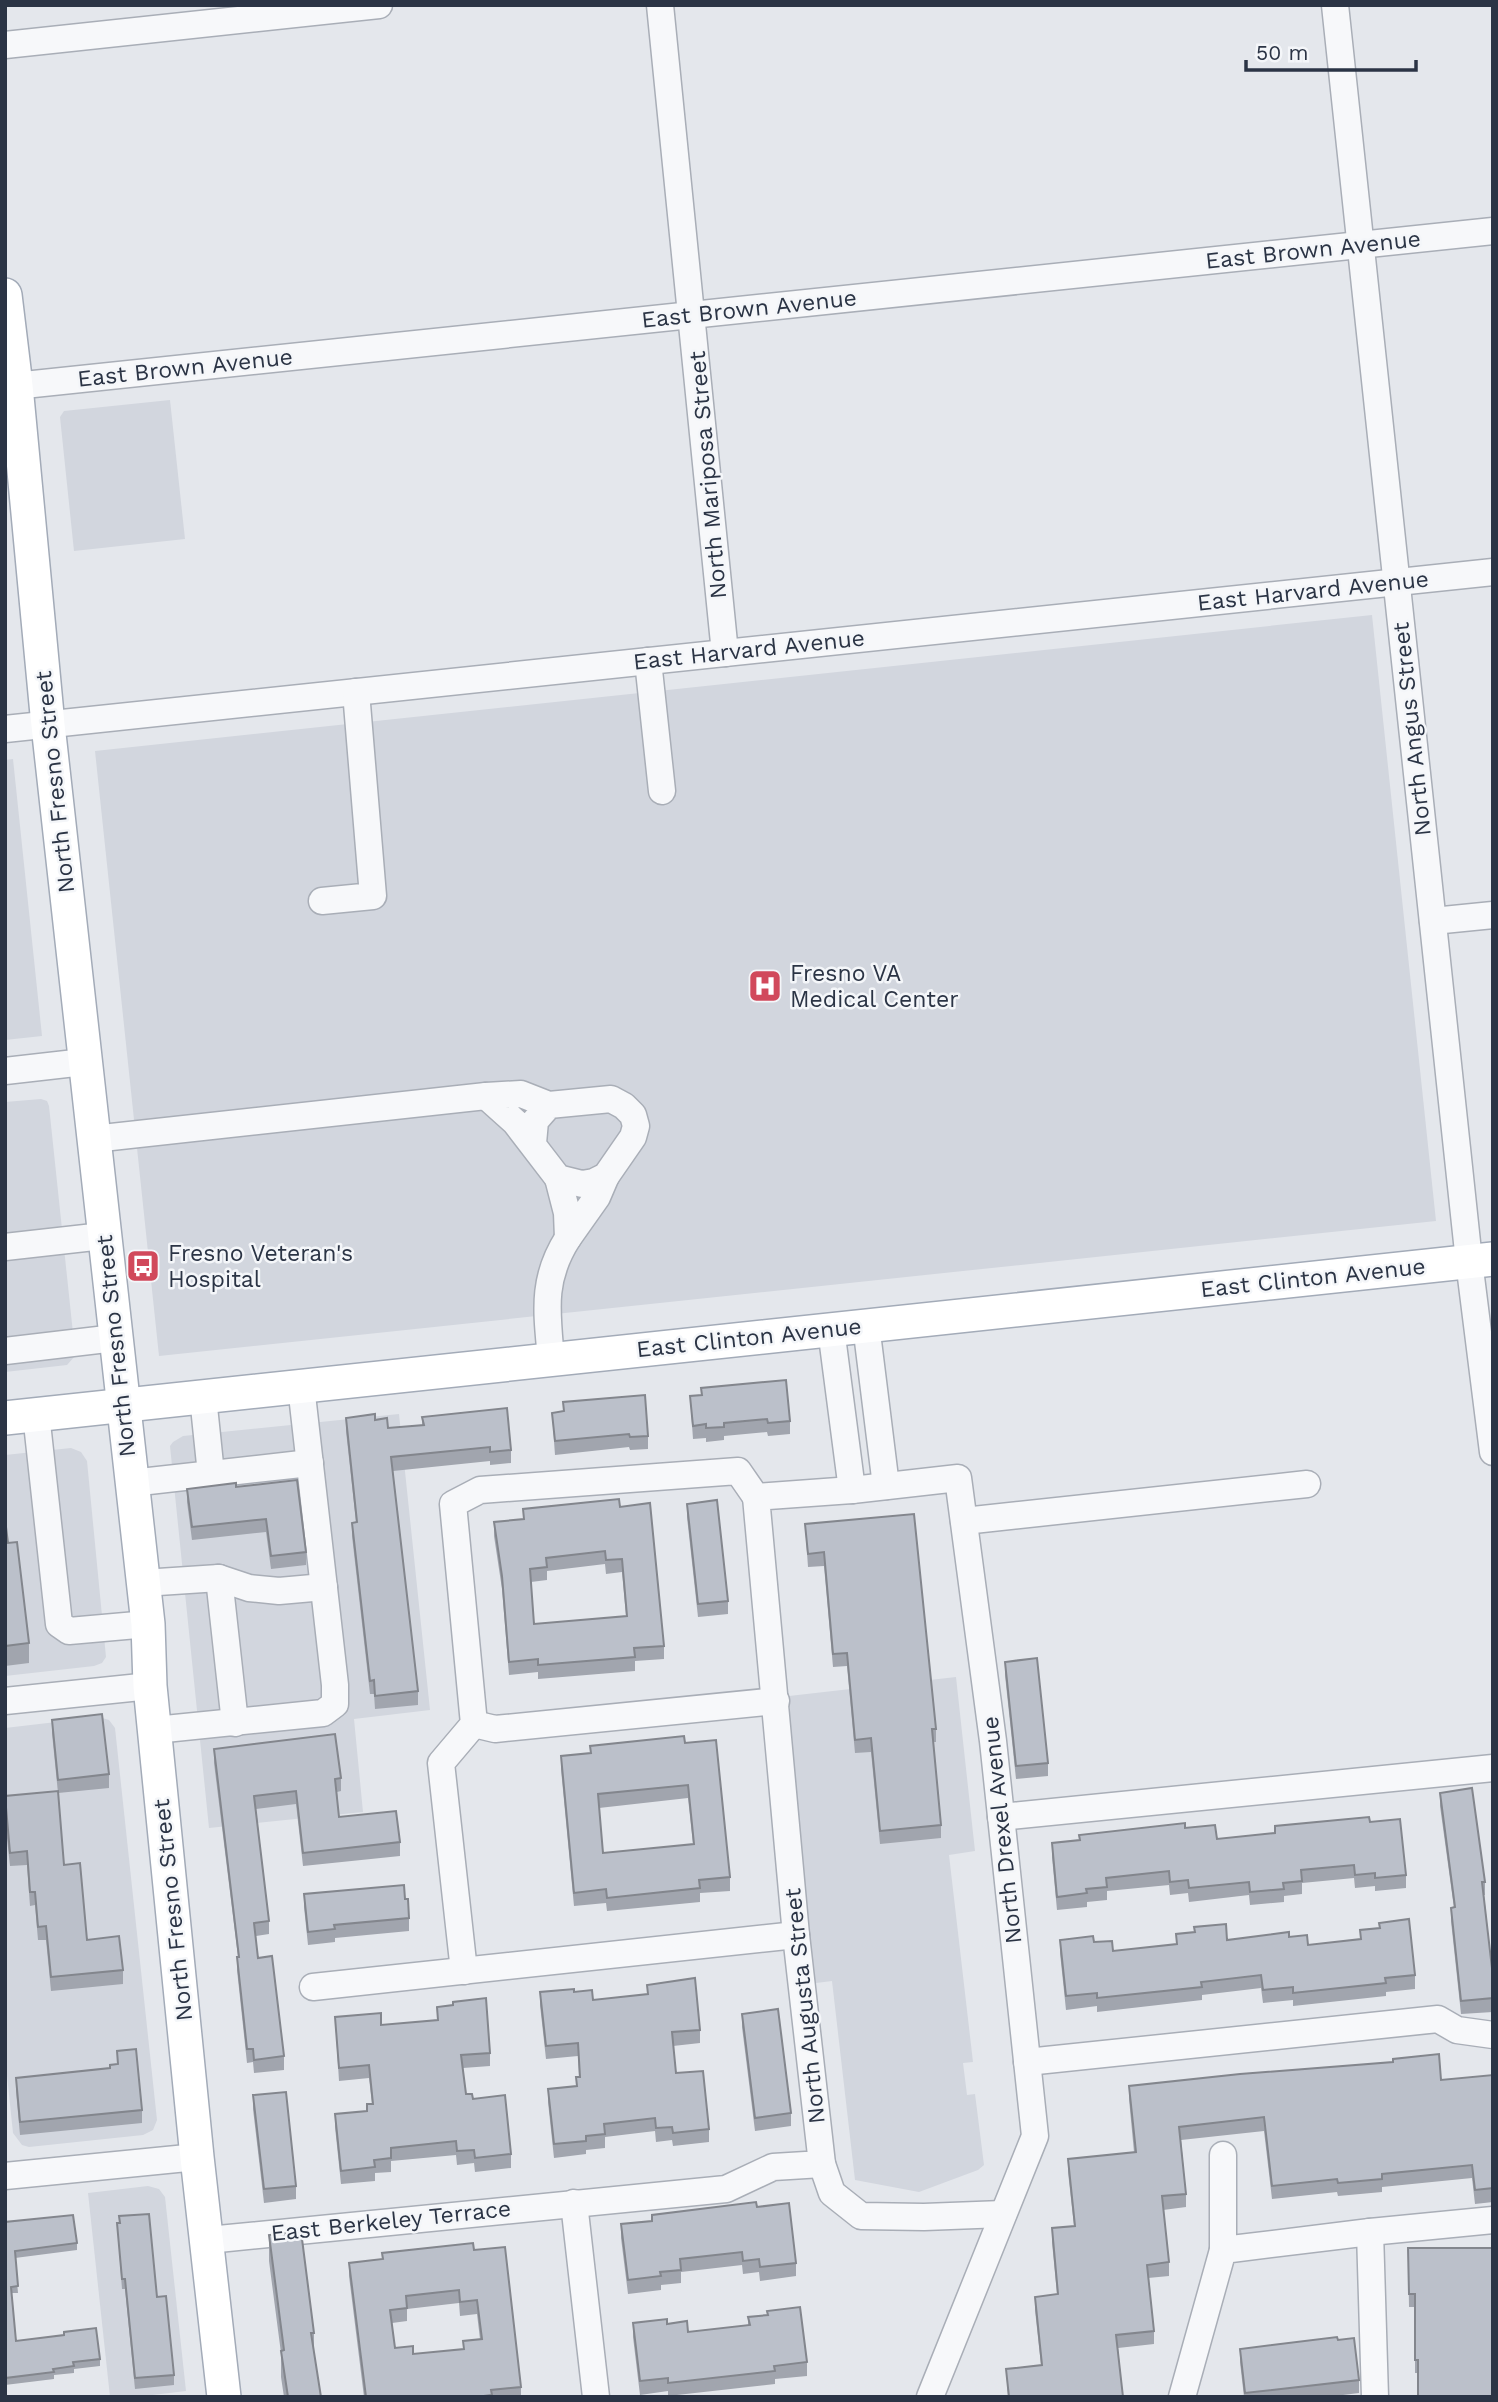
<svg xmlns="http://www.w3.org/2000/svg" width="1498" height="2402" font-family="'Work Sans',sans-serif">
<rect width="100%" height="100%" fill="#e4e7ec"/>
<g fill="#d2d6de">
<polygon points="170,400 185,539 74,551 60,417 64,411"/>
<polygon points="1372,615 1436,1221 159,1356 95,751"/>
<polygon points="13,759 42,1036 5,1040 5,760"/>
<polygon points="41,1099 47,1101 49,1106 75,1352 74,1357 67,1365 5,1372 5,1102"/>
<polygon points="399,1414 430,1710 354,1719 363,1812 209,1828 170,1446 173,1442 183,1436"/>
<polygon points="71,1448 81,1452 87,1461 106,1657 102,1663 94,1666 5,1676 5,1455"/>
<polygon points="956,1677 975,1851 949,1855 973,2062 963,2063 967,2095 975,2094 984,2165 978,2170 919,2192 855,2180 832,1981 792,1986 762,1713 790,1709 789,1696"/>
<polygon points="99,1717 109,1720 115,1728 157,2120 153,2130 143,2135 29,2147 22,2145 13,2133 5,2056 5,1728"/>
<polygon points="148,2186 159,2189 165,2197 186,2391 136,2397 110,2397 88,2193"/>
</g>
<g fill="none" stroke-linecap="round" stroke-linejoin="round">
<defs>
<g id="minor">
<polyline points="660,5 725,653"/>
<polyline points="1335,5 1469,1261 1493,1452"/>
<polyline points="5,45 379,5"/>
<polyline points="5,387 1493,231"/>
<polyline points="648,661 662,791"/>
<polyline points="5,729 1493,572"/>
<polyline points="322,901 373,896 356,692"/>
<polyline points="1433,921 1493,915"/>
<polyline points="5,1071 84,1062"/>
<polyline points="93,1139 486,1096"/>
<polyline points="533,1143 535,1121 549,1105 611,1099 624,1106 633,1115 636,1126 633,1137 606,1176 594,1182 582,1184 558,1178 515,1122 486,1096 521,1094 549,1105"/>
<polyline points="558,1178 567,1213 568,1238 597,1197 606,1176"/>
<polyline points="5,1247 103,1236"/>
<polyline points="866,1325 886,1486"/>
<polyline points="831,1329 852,1490"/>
<polyline points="5,1351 115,1338"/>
<path d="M 551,1359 C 547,1313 541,1280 568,1238"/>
<polyline points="203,1397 211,1474"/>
<polyline points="36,1414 59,1624 69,1631 148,1624"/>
<polyline points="131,1483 310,1463"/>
<polyline points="964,1521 1307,1484"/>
<polyline points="219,1578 235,1723"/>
<polyline points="143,1583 219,1578 249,1588 279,1591 324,1587"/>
<polyline points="5,1701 150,1686"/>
<polyline points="474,1724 495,1729 776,1701"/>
<polyline points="155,1730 323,1713 335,1704 335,1685 301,1386"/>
<polyline points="1001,1817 1493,1768"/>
<polyline points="464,1971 441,1763 474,1724 453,1504 480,1490 738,1471 756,1497"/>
<polyline points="313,1987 796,1935"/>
<polyline points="1027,2062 1438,2019 1457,2030 1493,2035"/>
<polyline points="822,2164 832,2193 861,2216 924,2217 1003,2214"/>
<polyline points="5,2176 197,2157"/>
<polyline points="574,2203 596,2397"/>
<polyline points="1370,2232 1375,2397"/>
<polyline points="208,2240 726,2189 773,2167 822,2164 796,1935 756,1497 852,1490 958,1478 993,1741 1035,2136 930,2397"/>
<polyline points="1223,2250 1223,2155"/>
<polyline points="1182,2397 1223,2250 1370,2232 1493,2220"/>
</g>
<g id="major">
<polyline points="5,295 16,386 48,725 148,1624 150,1686 197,2157 224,2397"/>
<polyline points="5,1418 1493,1259"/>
</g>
</defs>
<use href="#minor" stroke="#a9aeb7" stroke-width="29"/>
<use href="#major" stroke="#a3abb8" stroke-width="36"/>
<use href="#minor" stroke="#f7f8fa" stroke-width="26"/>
<use href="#major" stroke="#fff" stroke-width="33"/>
</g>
<g fill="#a1a5ae" fill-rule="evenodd">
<polygon points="701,1388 790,1421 790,1434 768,1436 767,1432 724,1436 724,1440 706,1442 706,1438 693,1439 690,1396 701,1395"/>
<polygon points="563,1402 648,1436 648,1449 630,1450 629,1447 555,1455 552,1413 563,1411"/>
<polygon points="422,1417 511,1450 511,1463 490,1465 490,1461 393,1471 418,1691 418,1705 375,1709 374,1694 370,1694 352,1536 352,1523 356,1522 346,1431 346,1418 375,1420 388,1428 422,1425"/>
<polygon points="236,1487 306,1552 306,1565 271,1569 266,1532 192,1540 187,1502 187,1489"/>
<polygon points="687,1504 728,1601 728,1614 698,1617 687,1517"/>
<path d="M 620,1507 L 664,1646 L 664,1659 L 635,1661 L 635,1671 L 538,1679 L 538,1672 L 509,1675 L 502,1589 L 494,1536 L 494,1522 L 523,1519 L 523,1509 ZM 605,1564 L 606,1574 L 622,1572 L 626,1616 L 534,1624 L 531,1582 L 547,1580 L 547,1571 Z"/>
<polygon points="5,1519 8,1543 29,1643 29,1663 5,1666"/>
<polygon points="805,1524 936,1729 936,1742 933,1742 941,1825 941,1838 880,1844 871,1752 855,1753 847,1666 833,1667 824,1566 808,1567"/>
<polygon points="1005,1662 1048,1763 1048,1776 1016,1779 1005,1675"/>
<polygon points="52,1720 109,1774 109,1788 58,1793 52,1733"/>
<path d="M 685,1743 L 730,1877 L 730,1891 L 700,1893 L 700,1902 L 607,1911 L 606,1903 L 574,1906 L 561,1769 L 561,1756 L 590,1753 L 590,1746 ZM 688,1798 L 693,1844 L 603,1853 L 599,1808 Z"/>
<polygon points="214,1749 341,1778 341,1791 337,1792 339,1817 400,1842 400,1856 303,1866 296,1804 256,1809 269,1921 269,1934 256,1936 258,1958 284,2056 284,2070 254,2073 253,2062 247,2063 237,1970 238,1957 214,1763"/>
<polygon points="1440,1793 1485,1882 1485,1895 1484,1895 1493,1977 1493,2012 1461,2014 1451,1921 1451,1908 1454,1908 1440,1806"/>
<polygon points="5,1796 64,1865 87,1940 123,1970 123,1984 51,1991 46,1940 38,1940 35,1905 30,1906 27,1865 10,1866 5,1820"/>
<polygon points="1370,1822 1406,1875 1406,1888 1375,1891 1375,1886 1355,1888 1354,1878 1302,1883 1302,1894 1284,1896 1284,1902 1250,1905 1249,1895 1189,1902 1188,1893 1170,1895 1169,1885 1107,1891 1107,1900 1087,1902 1087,1907 1057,1910 1052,1857 1052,1843 1185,1828 1217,1839"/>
<polygon points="304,1894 405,1899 409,1918 409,1931 335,1938 335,1942 308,1945 304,1907"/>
<polygon points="1379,1923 1415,1975 1415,1989 1386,1992 1386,1996 1293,2006 1293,2000 1263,2003 1261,1988 1202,1995 1202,2000 1097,2012 1097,2006 1066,2010 1060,1953 1060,1940 1094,1942 1113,1951 1176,1944 1176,1934 1227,1940 1289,1937 1308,1945 1360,1939 1360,1930 1379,1928"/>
<polygon points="647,1985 700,2030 700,2043 673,2046 676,2073 709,2129 709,2142 673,2146 672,2140 656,2142 655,2131 605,2137 605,2148 586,2150 586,2154 554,2158 548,2102 548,2089 576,2086 576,2077 579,2077 578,2056 546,2059 540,2005 540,1992 574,1992 593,2000 647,1994"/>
<polygon points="437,2007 490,2053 490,2066 463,2068 466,2094 473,2099 511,2154 511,2168 475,2172 474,2163 457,2165 456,2155 391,2161 391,2172 375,2173 375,2181 341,2184 335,2127 335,2114 367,2111 367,2104 372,2104 369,2078 339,2081 335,2017 381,2025 437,2020"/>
<polygon points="742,2014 791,2113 791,2126 755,2131 742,2027"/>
<polygon points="117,2051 142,2110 142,2123 20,2135 16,2091 16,2078 110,2068 117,2064"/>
<polygon points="1493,2075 1493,2202 1475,2204 1472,2178 1382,2187 1382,2192 1338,2196 1337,2192 1272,2199 1264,2131 1181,2140 1186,2194 1186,2207 1163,2210 1169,2262 1169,2276 1148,2278 1154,2331 1154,2344 1118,2348 1123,2397 1008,2397 1006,2369 1041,2365 1035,2310 1035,2297 1057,2294 1052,2242 1052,2228 1074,2226 1068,2172 1068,2159 1134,2152 1129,2099 1129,2086 1441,2080"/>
<polygon points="253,2095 296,2186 296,2199 264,2203 253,2109"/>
<polygon points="757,2207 796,2263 796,2276 760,2281 759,2272 743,2274 742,2265 681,2272 681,2283 661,2285 661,2290 628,2294 621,2238 621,2224 652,2221 652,2215"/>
<polygon points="5,2222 77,2243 77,2250 15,2258 18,2293 11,2293 16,2341 100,2359 100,2366 74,2369 74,2373 54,2375 54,2379 5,2385"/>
<polygon points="117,2223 157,2297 174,2375 174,2385 135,2389 125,2289 122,2289"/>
<polygon points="269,2235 314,2333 314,2353 321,2397 284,2397 281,2377 281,2353 269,2261"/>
<polygon points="1408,2248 1493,2248 1418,2373 1415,2373 1415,2307 1409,2307"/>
<path d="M 474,2250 L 521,2387 L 521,2397 L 364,2397 L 349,2276 L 349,2263 L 382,2259 L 382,2253 ZM 459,2303 L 460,2316 L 477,2314 L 480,2339 L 463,2341 L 463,2349 L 413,2354 L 395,2348 L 392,2323 L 407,2321 L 407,2309 Z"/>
<polygon points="748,2317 807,2362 807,2376 775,2379 775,2384 668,2396 668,2391 640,2395 633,2337 633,2323 667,2324 688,2332 748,2325"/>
<polygon points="1338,2340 1359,2380 1359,2393 1327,2397 1244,2397 1240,2362 1240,2349"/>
</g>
<g fill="#bbc0ca" stroke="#83868d" stroke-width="2" fill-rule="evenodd">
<polygon points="786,1380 790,1421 768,1423 767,1419 724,1423 724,1427 706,1428 706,1424 693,1426 690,1396 702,1395 701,1388"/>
<polygon points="645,1395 648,1436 630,1437 629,1434 555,1441 552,1413 564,1411 563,1402"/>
<polygon points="507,1408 511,1450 490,1452 490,1447 391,1457 418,1691 375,1696 374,1680 370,1681 352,1523 357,1522 346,1418 375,1414 375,1420 387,1418 388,1428 424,1425 422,1417"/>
<polygon points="297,1480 306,1552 271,1556 266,1519 192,1527 187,1489 236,1483 236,1487"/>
<path d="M 619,1499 L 620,1507 L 650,1503 L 664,1646 L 634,1648 L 635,1657 L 538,1665 L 538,1659 L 509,1662 L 502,1576 L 494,1522 L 524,1519 L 523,1509 ZM 605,1551 L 606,1560 L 622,1559 L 627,1616 L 534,1624 L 530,1569 L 547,1567 L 546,1558 Z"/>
<polygon points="717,1500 728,1601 698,1604 687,1504"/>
<polygon points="914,1514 936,1729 932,1729 941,1825 880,1831 871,1738 855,1740 847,1653 833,1654 824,1552 808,1554 805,1524"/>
<polygon points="5,1519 8,1543 17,1542 29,1643 5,1646"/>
<polygon points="1037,1658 1048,1763 1016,1766 1005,1662"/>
<polygon points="102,1714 109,1774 58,1780 52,1720"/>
<polygon points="335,1734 341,1778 335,1779 339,1817 396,1811 400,1842 303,1853 296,1791 254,1796 269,1921 254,1923 258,1958 272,1956 284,2056 254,2060 253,2049 247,2049 237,1957 239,1957 214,1749"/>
<path d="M 684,1736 L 685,1743 L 716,1740 L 730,1877 L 699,1880 L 700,1888 L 607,1898 L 606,1889 L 574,1893 L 561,1756 L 591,1753 L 590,1746 ZM 688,1785 L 694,1844 L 603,1853 L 598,1794 Z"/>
<polygon points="1472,1788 1485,1882 1482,1882 1493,1977 1493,1998 1461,2001 1451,1908 1455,1907 1440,1793"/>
<polygon points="58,1791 64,1865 80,1863 87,1940 119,1936 123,1970 51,1977 46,1926 38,1927 35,1892 30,1892 27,1851 10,1853 5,1796"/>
<polygon points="1369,1817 1370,1822 1400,1819 1406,1875 1375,1878 1375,1873 1355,1875 1354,1865 1301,1870 1302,1881 1283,1883 1284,1889 1250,1892 1249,1882 1189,1888 1188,1880 1170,1882 1169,1871 1106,1878 1107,1887 1086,1889 1087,1893 1057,1897 1052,1843 1080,1840 1079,1835 1185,1823 1185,1828 1215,1825 1217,1839 1275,1833 1275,1826"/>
<polygon points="404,1885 405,1899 408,1899 409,1918 334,1925 335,1929 308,1932 304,1894"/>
<polygon points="1409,1919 1415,1975 1385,1978 1386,1983 1293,1993 1293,1987 1263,1990 1261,1975 1201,1982 1202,1987 1097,1998 1097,1993 1066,1996 1060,1940 1093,1936 1094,1942 1112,1941 1113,1951 1177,1944 1176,1934 1195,1932 1194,1927 1226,1924 1227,1940 1289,1932 1289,1937 1307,1935 1308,1945 1361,1939 1360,1930 1380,1928 1379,1923"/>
<polygon points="695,1978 700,2030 672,2032 676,2073 703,2071 709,2129 673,2133 672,2127 656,2128 655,2118 604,2124 605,2134 586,2136 586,2141 554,2144 548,2089 577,2086 576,2077 580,2077 578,2043 546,2046 540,1992 574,1989 574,1992 592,1990 593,2000 648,1994 647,1985"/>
<polygon points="486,1998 490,2053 461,2055 466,2094 472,2094 473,2099 505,2095 511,2154 475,2158 474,2150 457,2151 456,2141 391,2148 391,2158 374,2160 375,2167 341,2171 335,2114 367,2111 367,2104 373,2104 369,2065 339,2068 335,2017 381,2013 381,2025 438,2020 437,2007 453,2005 453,2002"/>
<polygon points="778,2009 791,2113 755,2118 742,2014"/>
<polygon points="136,2049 142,2110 20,2122 16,2078 110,2068 110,2065 118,2064 117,2051"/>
<polygon points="1439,2054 1441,2080 1493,2075 1493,2188 1475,2190 1472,2165 1382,2174 1382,2179 1338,2183 1337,2179 1272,2186 1264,2117 1179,2127 1186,2194 1162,2196 1169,2262 1147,2265 1154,2331 1116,2335 1123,2397 1009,2397 1006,2369 1042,2365 1035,2297 1058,2294 1052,2228 1075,2226 1068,2159 1136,2152 1129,2086 1240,2074 1393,2062 1393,2059"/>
<polygon points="286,2092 296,2186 264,2189 253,2095"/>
<polygon points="756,2202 757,2207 789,2203 796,2263 760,2267 759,2259 743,2261 742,2252 680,2259 681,2270 660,2272 661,2276 628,2280 621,2224 652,2221 652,2215"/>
<polygon points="149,2214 157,2297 166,2296 174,2375 135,2378 125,2279 122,2279 117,2223 120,2223 119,2216"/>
<polygon points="73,2215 77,2243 15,2251 18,2286 11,2287 16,2341 64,2335 64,2332 96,2328 100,2359 73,2362 74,2366 53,2369 54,2372 5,2378 5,2222"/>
<polygon points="301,2231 314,2333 311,2333 321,2397 288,2397 281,2351 284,2350 269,2235"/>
<path d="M 473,2243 L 474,2250 L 505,2247 L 521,2387 L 491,2390 L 492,2395 L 475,2397 L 366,2397 L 349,2263 L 383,2259 L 382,2253 ZM 459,2290 L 460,2302 L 477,2300 L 482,2339 L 463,2341 L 464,2349 L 413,2354 L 413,2346 L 395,2348 L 390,2310 L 407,2308 L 406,2296 Z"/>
<polygon points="1408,2248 1493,2248 1493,2397 1418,2397 1418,2360 1415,2360 1415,2294 1409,2294"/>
<polygon points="800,2307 807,2362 774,2366 775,2371 668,2383 668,2378 640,2381 633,2323 667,2319 667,2324 687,2321 688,2332 750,2325 748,2317 768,2315 767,2311"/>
<polygon points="1337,2337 1338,2340 1354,2338 1359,2380 1245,2393 1240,2349"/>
</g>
<defs>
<symbol id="hospital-square" viewBox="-11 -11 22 22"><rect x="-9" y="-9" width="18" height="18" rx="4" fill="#d1495b" stroke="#f4f6f9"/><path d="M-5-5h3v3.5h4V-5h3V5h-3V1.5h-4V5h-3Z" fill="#fff"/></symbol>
<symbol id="bus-square" viewBox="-11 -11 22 22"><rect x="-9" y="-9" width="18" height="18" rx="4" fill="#d1495b" stroke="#f4f6f9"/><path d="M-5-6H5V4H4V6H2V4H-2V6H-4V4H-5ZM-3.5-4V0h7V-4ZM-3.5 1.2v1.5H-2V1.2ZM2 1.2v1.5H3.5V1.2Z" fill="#fff"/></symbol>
</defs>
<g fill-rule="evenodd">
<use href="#hospital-square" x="746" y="967" width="38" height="38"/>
<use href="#bus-square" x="124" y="1247" width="38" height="38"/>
</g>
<g text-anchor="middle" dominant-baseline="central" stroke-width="5" stroke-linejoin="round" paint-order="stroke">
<g font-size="23" fill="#2b3445" stroke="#f4f6f9">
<text transform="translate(1313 250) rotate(-6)">East Brown Avenue</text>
<text transform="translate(749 309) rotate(-6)">East Brown Avenue</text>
<text transform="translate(185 368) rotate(-6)">East Brown Avenue</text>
<text transform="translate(708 475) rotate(-95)">North Mariposa Street</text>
<text transform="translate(1313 591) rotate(-6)">East Harvard Avenue</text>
<text transform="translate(749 650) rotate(-6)">East Harvard Avenue</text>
<text transform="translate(1412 729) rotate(-96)">North Angus Street</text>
<text transform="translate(55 782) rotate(-96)">North Fresno Street</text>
<text transform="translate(1313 1278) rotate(-6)">East Clinton Avenue</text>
<text transform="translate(749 1338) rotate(-6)">East Clinton Avenue</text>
<text transform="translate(116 1346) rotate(-96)">North Fresno Street</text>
<text transform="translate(1002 1830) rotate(-96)">North Drexel Avenue</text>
<text transform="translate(173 1910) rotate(-96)">North Fresno Street</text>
<text transform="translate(805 2006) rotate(-96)">North Augusta Street</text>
<text transform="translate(391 2221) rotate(-6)">East Berkeley Terrace</text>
</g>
<g font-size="23" fill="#2b3445" stroke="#f4f6f9" text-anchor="start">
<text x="790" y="973">Fresno VA<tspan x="790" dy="26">Medical Center</tspan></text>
<text x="168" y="1253">Fresno Veteran's<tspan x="168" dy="26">Hospital</tspan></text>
</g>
</g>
<rect width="1498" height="2402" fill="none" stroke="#2b3445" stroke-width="14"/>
<path d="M1246 60v10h170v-10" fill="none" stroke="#2b3445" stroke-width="3.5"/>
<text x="1256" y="60" font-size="21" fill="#2b3445" stroke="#f4f6f9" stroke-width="5" paint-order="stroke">50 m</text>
</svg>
